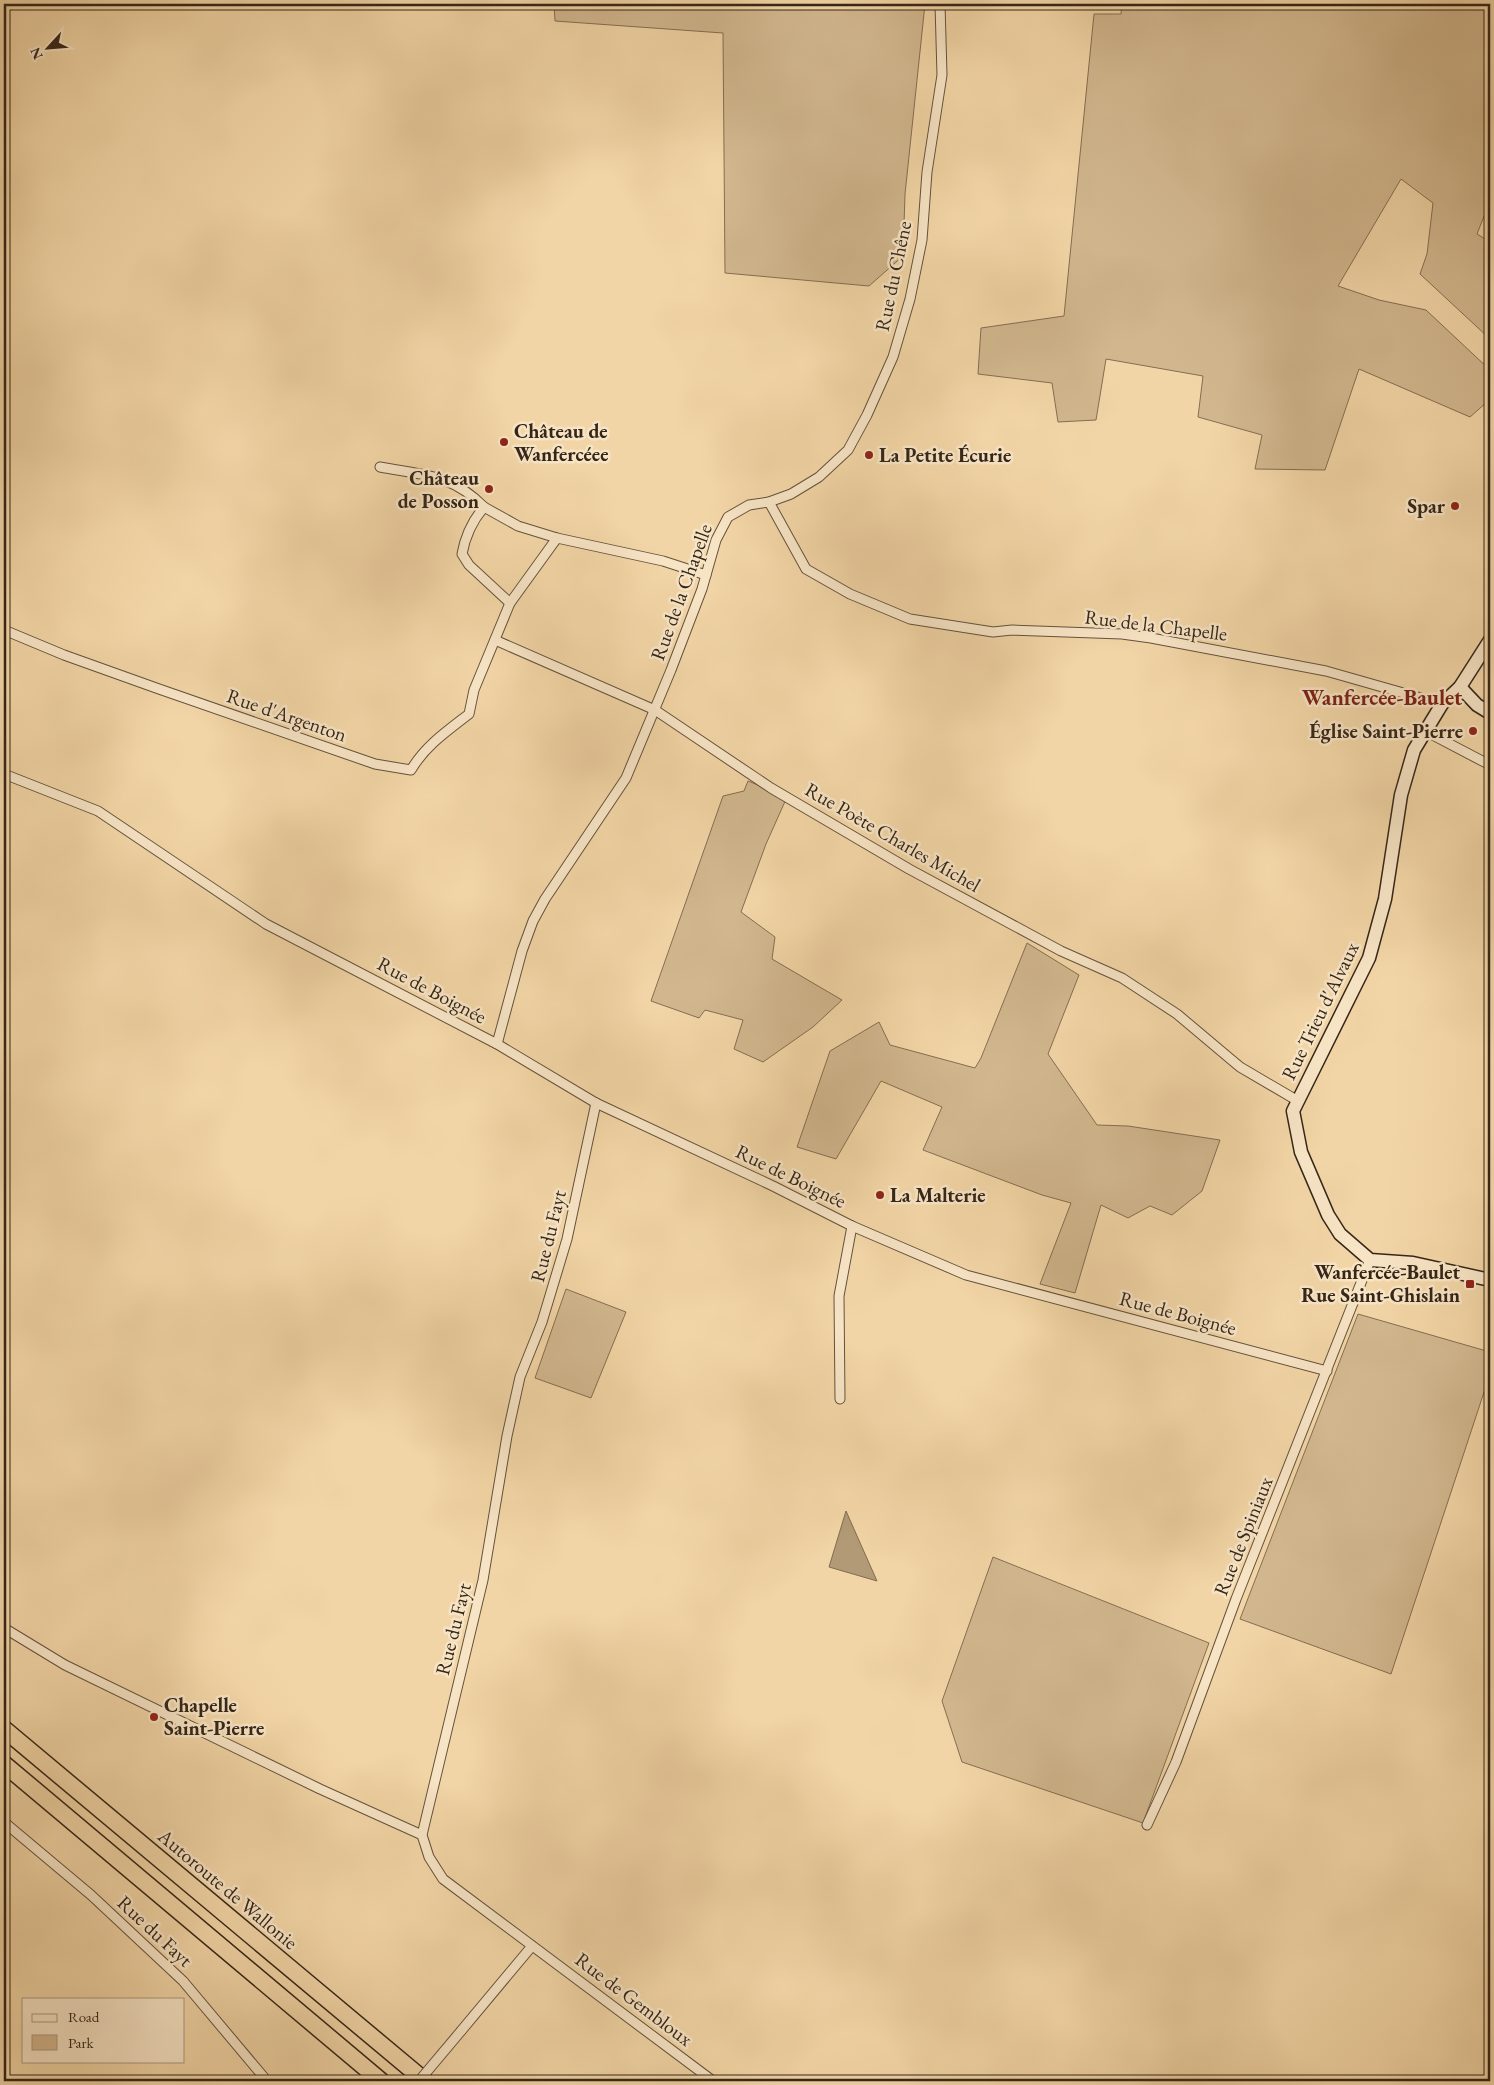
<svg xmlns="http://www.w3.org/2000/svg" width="1494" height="2085" font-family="'EB Garamond',serif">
<rect width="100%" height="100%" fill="#f2d5a6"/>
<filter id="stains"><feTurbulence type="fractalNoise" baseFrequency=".004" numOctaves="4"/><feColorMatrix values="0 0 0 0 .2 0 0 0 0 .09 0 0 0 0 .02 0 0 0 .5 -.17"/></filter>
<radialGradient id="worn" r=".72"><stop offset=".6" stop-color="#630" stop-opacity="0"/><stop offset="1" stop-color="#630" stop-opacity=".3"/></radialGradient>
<g fill="#d2b78e" stroke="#846e53">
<polygon points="554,4 795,4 845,9 849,4 925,4 905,194 903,256 869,286 725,273 723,33 555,21"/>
<polygon points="1122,4 1490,4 1490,201 1477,234 1490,242 1490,339 1420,274 1427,254 1433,203 1401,179 1338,286 1379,300 1426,310 1490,370 1487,402 1470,417 1359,369 1325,470 1255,469 1262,435 1198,417 1203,376 1106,359 1096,420 1058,422 1052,383 978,374 981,328 1064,316 1094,14 1121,14"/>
<polygon points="748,781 787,797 766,844 741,912 775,937 772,959 842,1000 813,1027 763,1062 734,1049 743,1020 705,1010 699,1018 651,1001 723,796 744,791"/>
<polygon points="1027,943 1079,975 1048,1054 1097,1125 1128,1126 1220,1140 1202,1191 1172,1215 1150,1206 1128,1218 1101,1205 1075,1293 1040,1284 1071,1203 1042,1195 923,1150 942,1107 881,1081 836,1159 797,1147 830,1051 879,1022 890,1045 975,1068 981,1058"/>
<polygon points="566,1289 626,1312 591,1398 535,1378"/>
<polygon points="1358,1314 1490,1352 1490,1374 1391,1674 1240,1619"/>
<polygon points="993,1557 1209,1643 1143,1823 962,1762 942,1701"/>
</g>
<polygon fill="#b29a76" stroke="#806c50" points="846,1511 877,1581 829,1567"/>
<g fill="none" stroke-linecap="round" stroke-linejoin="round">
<defs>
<g id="street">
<path d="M 380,467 C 423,475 452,474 484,507"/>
<polyline points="769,502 806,569 850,594 910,619 993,632 1012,630 1122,634 1151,638 1326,671 1442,704"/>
<path d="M 510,603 L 469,565 L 462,554 C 465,537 473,520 484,507 L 518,526 L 557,538"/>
<path d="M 4,630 L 64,655 L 159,689 L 375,764 L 411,770 C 425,746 447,731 469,714 L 474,690 L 510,603 L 557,538 L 663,561 L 706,575"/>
<polyline points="495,640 655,710 771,788 909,869 1061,951 1122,978 1177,1014 1240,1067 1298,1101"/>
<polyline points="1425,731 1490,765"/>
<polyline points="4,774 98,811 266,924 497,1044 596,1103 773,1186 852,1226 966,1275 1327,1371"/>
<polyline points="497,1044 522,951 533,921 545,899 626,778 671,670 702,589 716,540 728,517 749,505 769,502 791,494 819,477 848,450 867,415 893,357 910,299 922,240 927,172 942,75 940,4"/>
<polyline points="596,1103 567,1239 542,1322 520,1377 507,1436 483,1580 422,1835 429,1857 443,1879 713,2081"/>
<polyline points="840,1399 839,1296 852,1226"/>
<polyline points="4,1628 65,1665 320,1789 422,1835"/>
<polyline points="4,1822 91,1895 183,1981 267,2081"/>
<polyline points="1147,1825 1176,1762 1236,1599 1370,1260"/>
<polyline points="461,2031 532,1946"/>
</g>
<g id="secondary">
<polyline points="1490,640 1460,687 1442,704 1414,750 1401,795 1385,899 1369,958 1293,1111 1301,1152 1328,1215 1340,1234 1370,1260 1413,1263 1490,1280"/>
<polyline points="1460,687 1477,705 1490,713"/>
</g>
<g id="highway">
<polyline points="4,1729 425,2081"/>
<polyline points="4,1764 381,2081"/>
</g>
</defs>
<use href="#street" stroke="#64523c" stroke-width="11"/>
<use href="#secondary" stroke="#352618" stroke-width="15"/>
<use href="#highway" stroke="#352618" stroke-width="19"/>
<use href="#street" stroke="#f7e4c5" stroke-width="9"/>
<use href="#secondary" stroke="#f7e4c5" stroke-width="12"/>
<use href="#highway" stroke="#f2d5a6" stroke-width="16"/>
<defs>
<polyline id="street-bridge" points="419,2081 461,2031"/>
</defs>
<use href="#street-bridge" stroke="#64523c" stroke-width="11" stroke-linecap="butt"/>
<use href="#street-bridge" stroke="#f7e4c5" stroke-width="9"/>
</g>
<g fill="#8f2418" stroke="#f7e4c5" stroke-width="2">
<circle cx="504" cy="442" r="5"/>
<circle cx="869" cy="455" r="5"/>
<circle cx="489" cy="489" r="5"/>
<circle cx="1455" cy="506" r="5"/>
<circle cx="1473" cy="731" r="5"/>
<circle cx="880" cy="1195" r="5"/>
<rect x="1465" y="1279" width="10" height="10" rx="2.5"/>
<circle cx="154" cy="1717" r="5"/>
</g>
<g text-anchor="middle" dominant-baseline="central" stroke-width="5" stroke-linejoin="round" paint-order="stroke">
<g font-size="20" fill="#352618" stroke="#f7e4c5">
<text transform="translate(893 276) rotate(-78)">Rue du Chêne</text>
<text transform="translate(681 592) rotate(-70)">Rue de la Chapelle</text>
<text transform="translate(1156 625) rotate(7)">Rue de la Chapelle</text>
<text transform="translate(287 715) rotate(19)">Rue d'Argenton</text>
<text transform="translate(893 837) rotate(30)">Rue Poète Charles Michel</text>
<text transform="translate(432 990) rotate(28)">Rue de Boignée</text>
<text transform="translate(1320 1011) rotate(-64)">Rue Trieu d'Alvaux</text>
<text transform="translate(791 1176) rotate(26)">Rue de Boignée</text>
<text transform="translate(548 1236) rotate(-76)">Rue du Fayt</text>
<text transform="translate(1178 1313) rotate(15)">Rue de Boignée</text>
<text transform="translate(1243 1536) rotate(-68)">Rue de Spiniaux</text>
<text transform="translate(453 1629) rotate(-76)">Rue du Fayt</text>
<text transform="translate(228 1889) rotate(40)">Autoroute de Wallonie</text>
<text transform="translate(155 1931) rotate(43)">Rue du Fayt</text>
<text transform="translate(634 1999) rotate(37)">Rue de Gembloux</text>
</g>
<g font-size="20" font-weight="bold" fill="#352618" stroke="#f7e4c5" text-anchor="start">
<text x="514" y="431">Château de<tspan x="514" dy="23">Wanfercéee</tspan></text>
<text x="879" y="455">La Petite Écurie</text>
<text x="479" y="478" text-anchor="end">Château<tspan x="479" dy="23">de Posson</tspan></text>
<text x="1445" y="506" text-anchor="end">Spar</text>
<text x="1463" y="731" text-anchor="end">Église Saint-Pierre</text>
<text x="890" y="1195">La Malterie</text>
<text x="1460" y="1272" text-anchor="end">Wanfercée-Baulet<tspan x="1460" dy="23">Rue Saint-Ghislain</tspan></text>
<text x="164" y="1705">Chapelle<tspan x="164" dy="23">Saint-Pierre</tspan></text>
</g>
<g font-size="22" font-weight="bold" fill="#7a1f14" stroke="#f7e4c5">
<text x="1382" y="697">Wanfercée-Baulet</text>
</g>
</g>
<rect width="1494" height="2085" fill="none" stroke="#f2d5a6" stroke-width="20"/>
<rect x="5" y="5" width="1484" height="2075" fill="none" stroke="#352618" stroke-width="2.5"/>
<rect x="10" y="10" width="1474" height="2065" fill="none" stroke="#352618"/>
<rect x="22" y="1998" width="162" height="65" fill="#f7e4c5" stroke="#a99880"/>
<rect x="32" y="2014" width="25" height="8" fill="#f7e4c5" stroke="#a99880"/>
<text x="68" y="2022" font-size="15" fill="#352618">Road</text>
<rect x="32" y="2035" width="25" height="15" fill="#d2b78e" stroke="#a99880"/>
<text x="68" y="2048" font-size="15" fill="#352618">Park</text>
<g transform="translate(48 48) rotate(244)" stroke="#f7e4c5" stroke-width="4" paint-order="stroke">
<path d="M0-4L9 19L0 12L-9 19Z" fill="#352618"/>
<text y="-8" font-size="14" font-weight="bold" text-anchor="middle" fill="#352618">N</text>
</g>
<rect width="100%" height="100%" filter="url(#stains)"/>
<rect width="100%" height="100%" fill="url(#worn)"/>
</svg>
